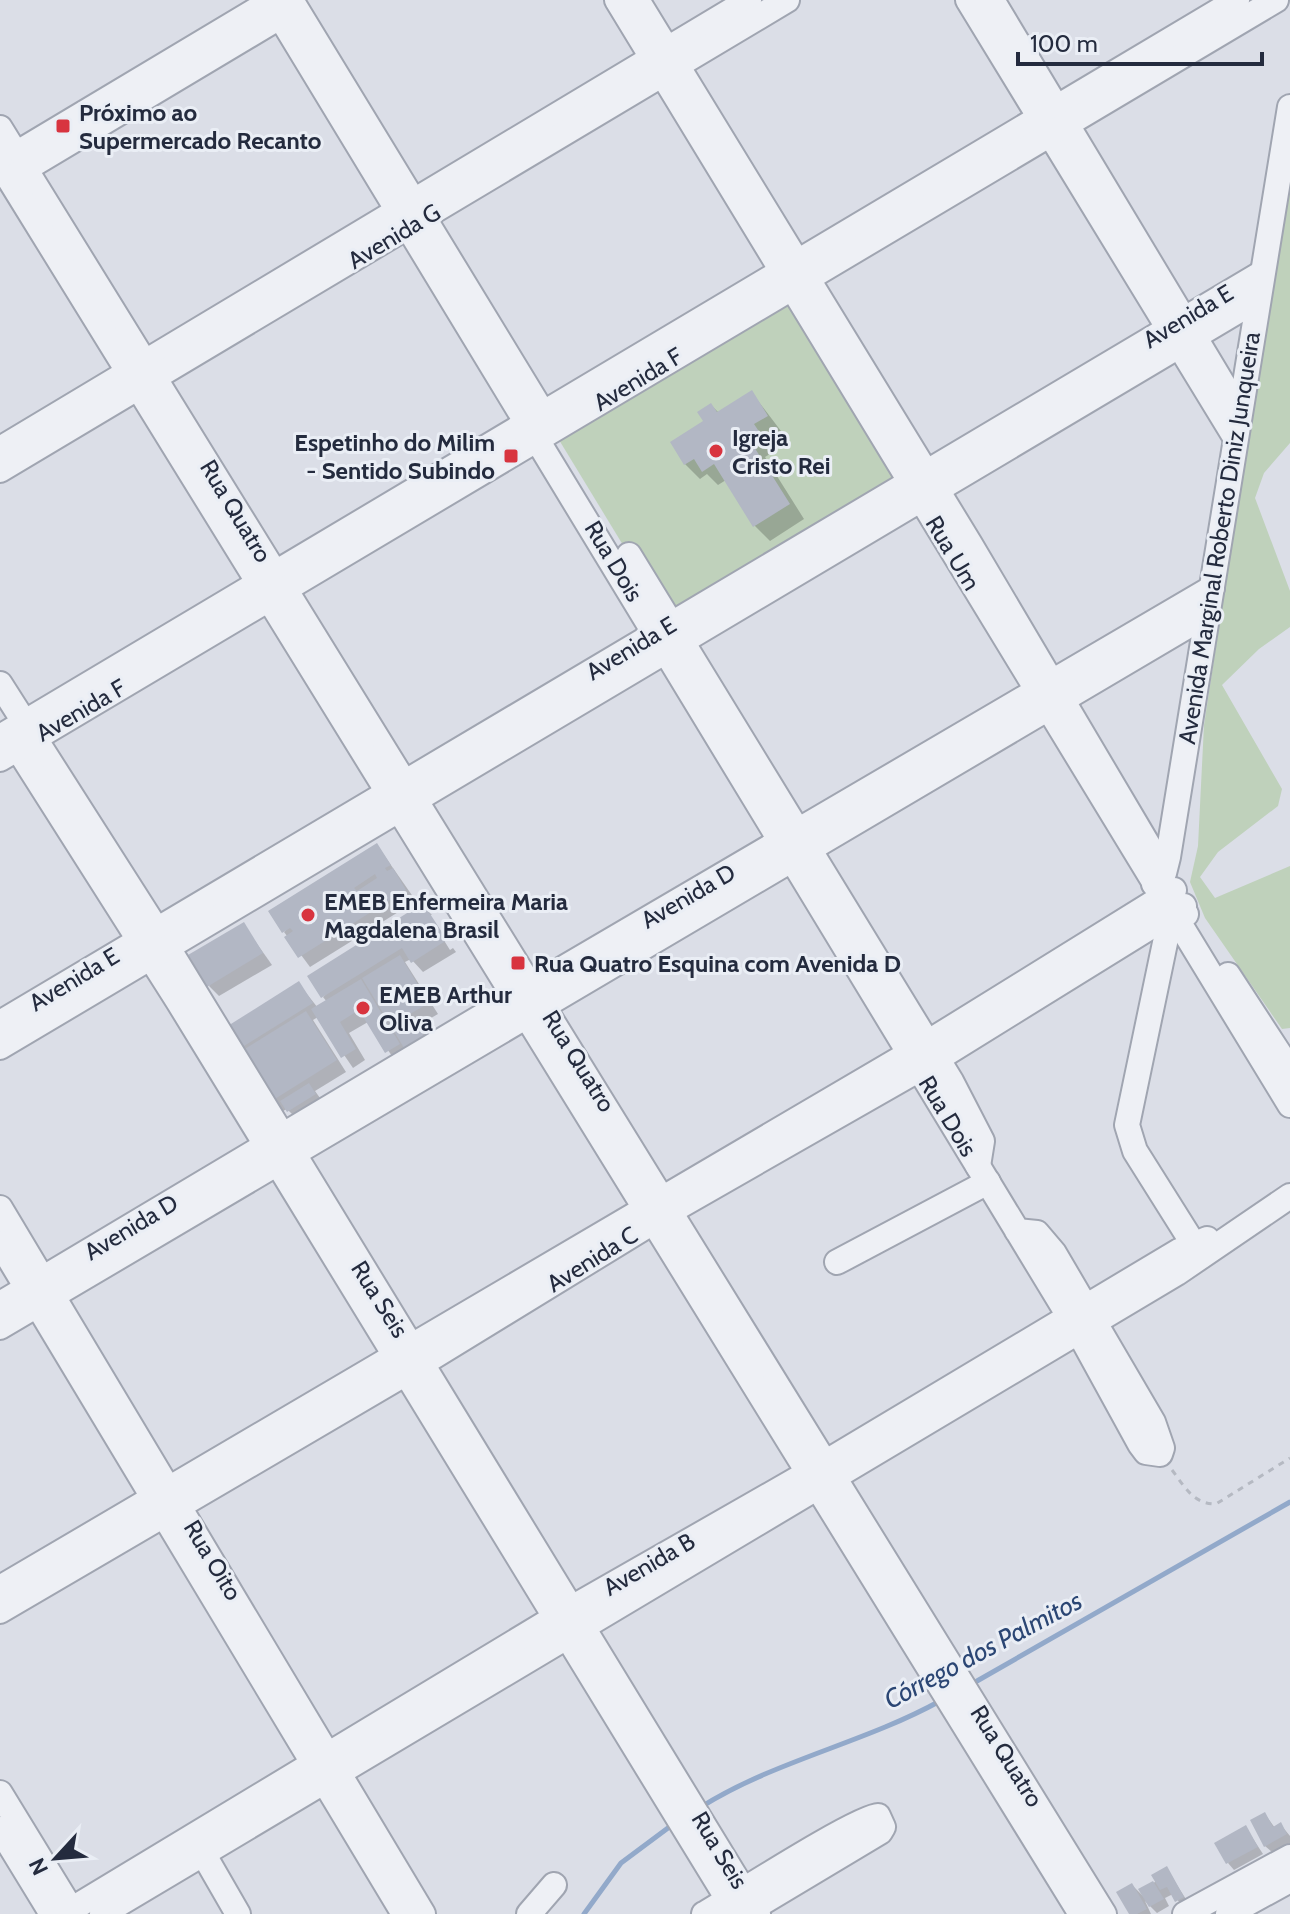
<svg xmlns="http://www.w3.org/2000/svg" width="1290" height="1914" font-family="Cabin,sans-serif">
<rect width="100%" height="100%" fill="#dbdee7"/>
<g fill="#bfd1bb">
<polygon points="1290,159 1290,443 1264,473 1255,498 1290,591 1290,627 1259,649 1222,685 1282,789 1278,806 1218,852 1200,877 1215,898 1290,866 1290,1028 1282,1029 1205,918 1190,882 1198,846 1204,725"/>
<polygon points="792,288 910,482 671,624 553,430"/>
</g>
<g fill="#0003">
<polygon points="752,393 781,431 767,439 775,451 765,457 804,519 770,541 755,526 726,480 718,485 707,474 700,479 685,464 711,405 719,413"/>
<polygon points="377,845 416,901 310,967 284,932"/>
<polygon points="423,906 432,915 428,915 450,950 453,948 456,952 423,972 411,959 405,962 438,1014 419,1025 433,1047 416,1057 405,1046 409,1056 397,1063 368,1022 349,1033 365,1060 353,1068 318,1017 313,1020 346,1072 315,1091 325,1105 299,1121 287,1109 283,1111 238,1050 299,984 318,1008 327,1002 323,997"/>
<polygon points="243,924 272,965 219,996 209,986"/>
<polygon points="1265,1814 1275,1828 1281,1825 1290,1836 1290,1843 1272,1852 1265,1846"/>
<polygon points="1246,1828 1263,1854 1234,1870 1228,1863"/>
<polygon points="1167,1869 1189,1904 1183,1907 1173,1894 1165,1898 1169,1906 1157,1913 1145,1901 1151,1914 1131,1914 1132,1885 1144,1897 1141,1889 1157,1881"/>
</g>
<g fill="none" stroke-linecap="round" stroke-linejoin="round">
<g stroke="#92a9ca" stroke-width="5">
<polyline points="970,1685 1290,1502"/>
<path d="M 701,1807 C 774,1761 864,1743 940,1701"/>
<polyline points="584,1914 621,1863 672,1825"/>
</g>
</g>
<g fill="#b2b7c4" fill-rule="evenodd">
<polygon points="752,390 768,416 754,424 762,436 751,442 790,504 753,527 714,464 702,472 694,459 684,465 670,442 703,421 697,412 711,403 717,412"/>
<path d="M 377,843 L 391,865 L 385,868 L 387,871 L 393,868 L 406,890 L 298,958 L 284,937 L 293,931 L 290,928 L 282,933 L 268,911 ZM 375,874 L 377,878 L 357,891 L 354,888 Z"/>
<polygon points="423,903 447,940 411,963 402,948 321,998 307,976"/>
<polygon points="244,922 263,953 207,987 188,955"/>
<polygon points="400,955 429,1003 410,1014 424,1036 404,1048 362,978"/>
<polygon points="361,979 400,1044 385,1053 359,1010 340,1022 356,1049 341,1058 311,1009"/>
<polygon points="299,981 313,1003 236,1051 223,1029"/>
<polygon points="306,1011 337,1060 270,1102 240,1052"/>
<polygon points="309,1083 316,1094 287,1112 280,1101"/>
<polygon points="1265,1812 1273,1827 1281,1822 1287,1834 1264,1847 1250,1820"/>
<polygon points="1246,1825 1258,1847 1226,1864 1214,1843"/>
<polygon points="1167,1866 1184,1897 1175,1902 1167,1887 1160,1890 1151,1875"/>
<polygon points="1153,1881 1164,1899 1149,1907 1138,1889"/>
<polygon points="1132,1883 1147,1909 1137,1914 1129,1914 1116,1892"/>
</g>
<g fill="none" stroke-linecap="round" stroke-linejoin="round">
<defs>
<g id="minor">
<polyline points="270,0 1069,1316 1078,1331 1140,1444 1146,1452 1160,1454 1162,1448 1153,1422 1054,1253 1037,1233 1017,1231"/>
<polyline points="291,0 552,428"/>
<polyline points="617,0 1290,1105"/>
<polyline points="637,0 970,544 1154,855"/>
<polyline points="968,0 1235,437"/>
<polyline points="992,0 1239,411"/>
<polyline points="0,128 1104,1914"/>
<polyline points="4,161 273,0"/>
<polyline points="0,164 1081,1914"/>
<polyline points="12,177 293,9"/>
<polyline points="0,449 749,0"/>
<polyline points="0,470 787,0"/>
<polyline points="629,555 951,1081 982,1141 978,1166"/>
<polyline points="0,684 157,930 758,1914"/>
<polyline points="9,735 178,1001 737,1914"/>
<polyline points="0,737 1237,0"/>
<polyline points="0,759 1276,0"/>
<polyline points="1154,884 1164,873 1168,857 1290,107"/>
<polyline points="1186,914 1175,920 1166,938 1127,1125 1135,1151 1201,1256"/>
<polyline points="1228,975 1290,1070"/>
<polyline points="0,1023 1262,273"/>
<polyline points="0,1047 1258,299"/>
<polyline points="0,1208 423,1914"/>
<polyline points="0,1243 404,1914"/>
<polyline points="837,1262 988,1182"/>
<polyline points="0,1304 533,986 1212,588"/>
<polyline points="0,1327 1208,614"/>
<polyline points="0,1588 927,1043 1174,890"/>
<polyline points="0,1611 420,1365 671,1211 937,1059 1184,906"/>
<polyline points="0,1793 74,1914"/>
<polyline points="0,1829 52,1914"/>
<polyline points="204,1855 238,1914"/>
<polyline points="64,1914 556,1617 808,1473 1179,1251 1207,1239"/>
<polyline points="102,1914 1177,1273 1290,1196"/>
<polyline points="529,1914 554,1885"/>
<path d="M 704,1914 C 730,1899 859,1816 878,1816 L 883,1827 L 880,1832 L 743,1914"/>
<polyline points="1185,1914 1290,1857"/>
<polyline points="1228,1914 1290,1880"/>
</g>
</defs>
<use href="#minor" stroke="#a0a5b1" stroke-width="28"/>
<path stroke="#b5b9c2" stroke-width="3" stroke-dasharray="6 6" stroke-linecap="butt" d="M 1172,1470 C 1185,1487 1193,1504 1216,1504 L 1290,1458"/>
<use href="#minor" stroke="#eef0f5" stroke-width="24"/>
</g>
<g fill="#d8343f" stroke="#eaeef5" stroke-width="3">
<rect x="55" y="118" width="16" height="16" rx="4"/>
<circle cx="716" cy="451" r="8"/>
<rect x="503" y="448" width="16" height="16" rx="4"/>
<circle cx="308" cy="915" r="8"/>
<rect x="510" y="955" width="16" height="16" rx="4"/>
<circle cx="363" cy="1008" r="8"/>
</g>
<g text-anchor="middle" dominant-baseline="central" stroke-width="6" stroke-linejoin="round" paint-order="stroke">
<g font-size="24" font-weight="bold" fill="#242b3e" stroke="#eaeef5" text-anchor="start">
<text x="79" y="112">Próximo ao<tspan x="79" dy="28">Supermercado Recanto</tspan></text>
<text x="732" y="437">Igreja<tspan x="732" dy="28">Cristo Rei</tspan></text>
<text x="495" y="442" text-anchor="end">Espetinho do Milim<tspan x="495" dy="28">- Sentido Subindo</tspan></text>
<text x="324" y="901">EMEB Enfermeira Maria<tspan x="324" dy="28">Magdalena Brasil</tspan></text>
<text x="534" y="963">Rua Quatro Esquina com Avenida D</text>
<text x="379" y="994">EMEB Arthur<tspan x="379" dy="28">Oliva</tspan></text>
</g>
<g font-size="24" fill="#242b3e" stroke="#eaeef5">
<text transform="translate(394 236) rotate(-31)">Avenida G</text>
<text transform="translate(1188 316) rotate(-31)">Avenida E</text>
<text transform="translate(638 379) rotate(-31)">Avenida F</text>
<text transform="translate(236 511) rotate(59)">Rua Quatro</text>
<text transform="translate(1219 538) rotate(-81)">Avenida Marginal Roberto Diniz Junqueira</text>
<text transform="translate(953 553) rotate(59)">Rua Um</text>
<text transform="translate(614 561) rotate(59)">Rua Dois</text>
<text transform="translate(631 648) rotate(-31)">Avenida E</text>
<text transform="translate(81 710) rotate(-30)">Avenida F</text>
<text transform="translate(688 896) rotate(-30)">Avenida D</text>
<text transform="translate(74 979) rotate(-31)">Avenida E</text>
<text transform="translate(579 1061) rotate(58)">Rua Quatro</text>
<text transform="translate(948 1116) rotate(59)">Rua Dois</text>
<text transform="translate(131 1227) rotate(-31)">Avenida D</text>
<text transform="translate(592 1259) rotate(-32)">Avenida C</text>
<text transform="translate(380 1299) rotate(58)">Rua Seis</text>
<text transform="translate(213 1560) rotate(59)">Rua Oito</text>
<text transform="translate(649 1564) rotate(-30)">Avenida B</text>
<text transform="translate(1007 1756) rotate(58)">Rua Quatro</text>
<text transform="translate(720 1850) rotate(59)">Rua Seis</text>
</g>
<g font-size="26" font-style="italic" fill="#2b4674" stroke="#eaeef5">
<text transform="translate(983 1650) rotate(-28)">Córrego dos Palmitos</text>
</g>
</g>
<g transform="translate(56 1858) rotate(244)" stroke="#eaeef5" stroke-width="6" paint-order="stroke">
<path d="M0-6L14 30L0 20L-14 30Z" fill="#242b3e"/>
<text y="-12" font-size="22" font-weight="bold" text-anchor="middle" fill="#242b3e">N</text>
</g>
<path d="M1018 52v12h244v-12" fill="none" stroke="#242b3e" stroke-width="4"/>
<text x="1030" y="52" font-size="24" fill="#242b3e" stroke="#eaeef5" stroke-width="6" paint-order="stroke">100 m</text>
</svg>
